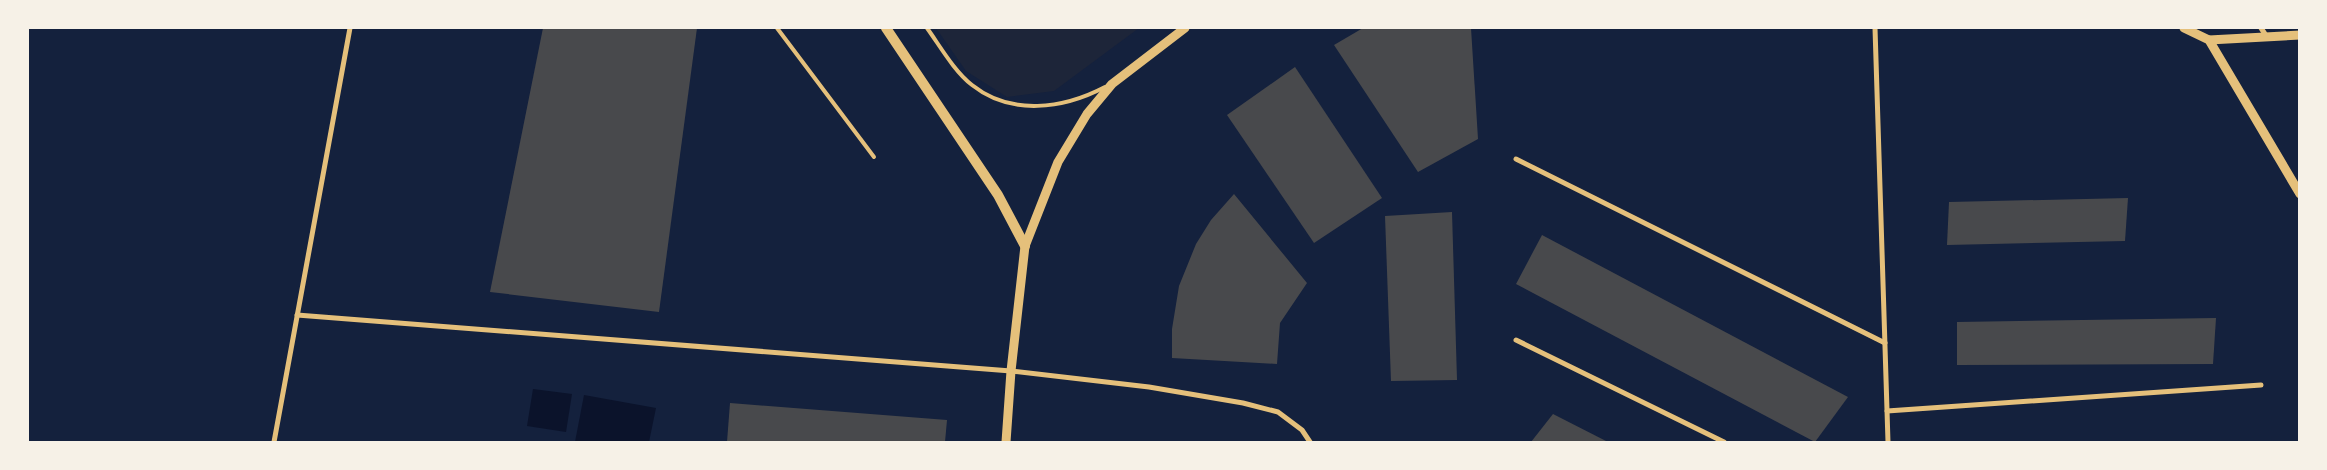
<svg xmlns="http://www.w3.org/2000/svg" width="2327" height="470" font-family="'Exo 2',sans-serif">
<rect width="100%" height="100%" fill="#14213d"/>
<polygon fill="#1d2539" points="936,28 1139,28 1054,91 1007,97 966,71"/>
<g fill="#0b132b">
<polygon points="533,389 572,394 566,432 527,426"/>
<polygon points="584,395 656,408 649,442 575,442"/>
</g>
<g fill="#48494c">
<polygon points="543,28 697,28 659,312 490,292"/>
<polygon points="1363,28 1471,28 1478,139 1418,172 1334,45"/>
<polygon points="1295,67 1382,198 1314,243 1227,115"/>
<polygon points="1234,194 1307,283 1280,323 1277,364 1172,358 1172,329 1179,286 1196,244 1211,220"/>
<polygon points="2128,198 2125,241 1947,245 1949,202"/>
<polygon points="1452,212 1457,380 1391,381 1385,216"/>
<polygon points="1542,235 1848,397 1815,442 1516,284"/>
<polygon points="2216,318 2213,364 1957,365 1957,322"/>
<polygon points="730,403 947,420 945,442 727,442"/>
<polygon points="1553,414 1608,442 1531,442"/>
</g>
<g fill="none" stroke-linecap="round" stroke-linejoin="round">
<g stroke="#e5c07b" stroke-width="4">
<polyline points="777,28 874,157"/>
<path d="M 927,28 C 940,46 954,71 972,85 C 1011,116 1063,109 1105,87"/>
</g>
<g stroke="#e5c07b" stroke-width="5">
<polyline points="1875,28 1888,442"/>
<polyline points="2261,28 2267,37"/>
<polyline points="1516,159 1885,343"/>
<polyline points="297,315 1011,371 1149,387 1243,403 1278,412 1302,430 1310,442"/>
<polyline points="1516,340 1724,442"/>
<polyline points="1887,411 2261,385"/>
<polyline points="274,442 350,28"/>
</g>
<g stroke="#e5c07b" stroke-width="9">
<polyline points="2184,28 2209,40 2300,194"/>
<polyline points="2209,40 2300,35"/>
<polyline points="1006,442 1011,371 1025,246 1058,162 1087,114 1112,84 1185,28"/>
</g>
<polyline stroke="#e5c07b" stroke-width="10" points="886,28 998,195 1025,246"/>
</g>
<rect width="2327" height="470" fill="none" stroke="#f6f1e7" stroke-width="58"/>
</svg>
